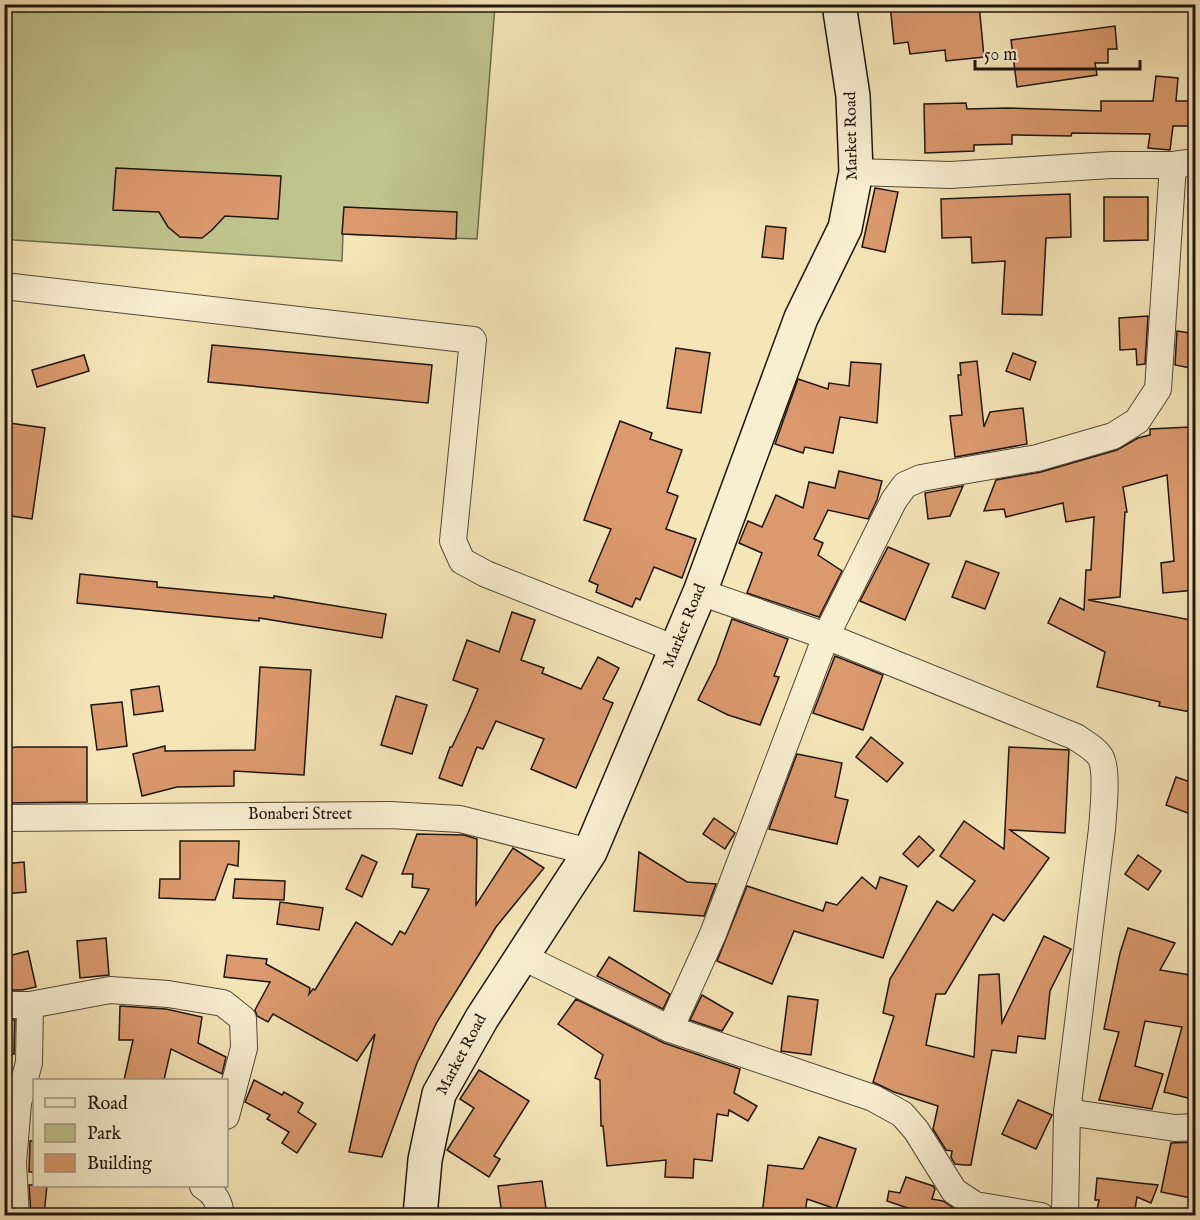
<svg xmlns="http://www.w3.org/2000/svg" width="1200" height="1220" font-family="'IM FELL English',serif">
<rect width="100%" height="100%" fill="#f5e6b8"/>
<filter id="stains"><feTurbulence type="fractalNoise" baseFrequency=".00333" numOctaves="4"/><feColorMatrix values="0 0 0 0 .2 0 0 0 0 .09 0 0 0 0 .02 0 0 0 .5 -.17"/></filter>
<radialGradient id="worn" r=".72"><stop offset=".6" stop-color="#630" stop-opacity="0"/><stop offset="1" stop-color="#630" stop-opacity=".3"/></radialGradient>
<polygon fill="#bfc48d" stroke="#6e6c4c" stroke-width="1.5" points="4,5 495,5 477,239 343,234 342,261 14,240 5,237"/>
<g fill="#db9a6e" stroke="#1e150c" stroke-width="1.5">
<polygon points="890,4 979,4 984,57 946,61 945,50 910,54 908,42 894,44"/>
<polygon points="1115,26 1117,49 1108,49 1108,63 1095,63 1097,75 1017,87 1011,40"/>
<polygon points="1156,76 1178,78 1176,101 1196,101 1196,126 1173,126 1170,150 1148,148 1150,134 1072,133 1071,136 1012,135 1012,144 974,145 974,151 925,153 924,104 966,103 967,109 1007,108 1101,111 1101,101 1153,101"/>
<polygon points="116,168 281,176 278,219 225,216 212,230 202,238 180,237 168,227 159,212 113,210"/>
<polygon points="875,188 898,192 885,252 862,247"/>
<polygon points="1070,194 1071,237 1046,238 1042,315 1002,314 1005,261 972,263 971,237 942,238 941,199"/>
<polygon points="1104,197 1148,197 1148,240 1104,241"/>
<polygon points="344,207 457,212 456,239 342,234"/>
<polygon points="766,226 786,228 783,259 762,257"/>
<polygon points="1148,316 1145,364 1137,365 1136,349 1120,350 1119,318"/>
<polygon points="1177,331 1196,334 1196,369 1175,365"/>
<polygon points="212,345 432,365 428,403 208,382"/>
<polygon points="676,348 710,353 701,413 667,408"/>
<polygon points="1013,353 1036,362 1030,380 1006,371"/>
<polygon points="84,355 89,371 37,387 32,370"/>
<polygon points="977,361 984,427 990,412 1023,408 1027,444 955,457 950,416 962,415 958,375 961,375 960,363"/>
<polygon points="851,362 881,364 877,423 840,417 833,453 805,447 803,453 775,444 798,379 828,389 829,383 849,386"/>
<polygon points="620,421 652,433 650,439 682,450 667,492 678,496 666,529 696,539 682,578 654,567 640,600 636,598 632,607 596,592 598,585 589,581 611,529 584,520"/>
<polygon points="9,423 45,428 32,519 4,515 4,450"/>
<polygon points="1190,427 1193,496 1196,496 1196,590 1163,593 1161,563 1174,561 1167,475 1123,487 1127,512 1125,512 1120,597 1088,600 1196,621 1196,713 1159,706 1160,702 1097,687 1105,652 1048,623 1060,598 1084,610 1086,570 1091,570 1094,517 1066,522 1063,503 1006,517 1004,509 984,511 996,480 1041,472 1117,450 1138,438 1150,435 1150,429"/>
<polygon points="839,471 882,481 877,500 868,519 828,510 814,539 823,543 818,555 842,571 819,617 747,593 762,553 739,543 748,521 762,527 776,495 803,508 809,482 835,488"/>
<polygon points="963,486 950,516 928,519 925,493"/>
<polygon points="888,547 929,564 905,620 860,601"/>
<polygon points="966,561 999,573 985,609 952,597"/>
<polygon points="80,574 157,582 157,587 274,598 274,596 386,614 382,638 259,618 259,621 77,603"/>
<polygon points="512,612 535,620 521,660 544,668 542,673 581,689 598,657 619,668 603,699 613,703 576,788 531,769 544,739 496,721 483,749 477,747 462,786 439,778 450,747 452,747 468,713 478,689 453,680 467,640 499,652"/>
<polygon points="732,619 788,639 774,676 779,677 760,725 728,715 698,700 716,664"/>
<polygon points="835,656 883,675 863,730 813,713"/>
<polygon points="260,667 311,670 304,775 234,771 234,786 177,787 142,796 133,754 165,746 165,751 255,750"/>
<polygon points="159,686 163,711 134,715 131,690"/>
<polygon points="396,696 427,705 412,754 381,745"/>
<polygon points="122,702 127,746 97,750 91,705"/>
<polygon points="871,737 903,763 887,782 856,757"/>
<polygon points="16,747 87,747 87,802 4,803 4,749"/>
<polygon points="1009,747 1069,750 1065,833 1010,830 1049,858 1004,921 993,914 945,994 936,994 926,1045 974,1057 979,975 999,974 1002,1023 1044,936 1071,949 1050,991 1045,1039 1018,1036 1016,1053 992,1050 971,1165 964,1165 955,1164 951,1157 952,1151 946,1150 933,1129 938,1106 894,1092 873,1082 894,1016 883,1013 890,979 937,901 953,911 975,881 940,856 964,821 1004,849"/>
<polygon points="797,754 842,763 835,797 848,800 837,844 769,829"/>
<polygon points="1176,777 1196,784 1196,816 1166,805"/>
<polygon points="714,818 735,833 725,849 703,834"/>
<polygon points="417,834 464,835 477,839 476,905 513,848 544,868 496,927 437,1022 417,1063 382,1157 349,1152 375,1034 357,1061 273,1014 268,1022 257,1016 255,1010 270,982 224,977 227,955 267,959 266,964 310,988 309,994 313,989 315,990 356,922 392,945 400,931 405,934 429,889 412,887 413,874 402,874"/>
<polygon points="919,836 934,850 918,867 903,854"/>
<polygon points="180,841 239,841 238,866 228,864 215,900 159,898 160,879 180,879"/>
<polygon points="639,852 687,882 716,884 704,916 634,911"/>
<polygon points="362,855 377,862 362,897 346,889"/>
<polygon points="1138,855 1161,871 1148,890 1125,874"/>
<polygon points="24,862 26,892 4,894 4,864"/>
<polygon points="862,877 876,889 880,877 907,886 883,958 794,931 772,984 717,961 747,886 823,911 826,902 837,905"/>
<polygon points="235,879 285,881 284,900 233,898"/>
<polygon points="280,902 323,908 319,930 277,924"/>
<polygon points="1128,928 1175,943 1160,970 1196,976 1196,1100 1164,1092 1182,1027 1145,1021 1135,1066 1163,1074 1152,1109 1099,1100 1119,1032 1104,1029 1120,953"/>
<polygon points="106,938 109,975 80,978 77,941"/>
<polygon points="28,951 36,987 22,990 4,990 4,957"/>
<polygon points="609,957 670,994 663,1009 597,976"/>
<polygon points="702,995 733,1013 722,1031 690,1020"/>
<polygon points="788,996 818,1000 811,1055 781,1051"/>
<polygon points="576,999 664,1043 740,1069 734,1093 757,1106 748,1121 729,1110 728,1116 717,1114 712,1161 694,1159 693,1178 665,1177 666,1160 607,1166 603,1126 601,1126 600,1080 595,1078 603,1055 558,1024"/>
<polygon points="120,1006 166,1009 202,1017 198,1043 226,1057 222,1074 171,1049 164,1080 124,1080 133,1040 119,1040"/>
<polygon points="4,1020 15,1020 14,1054 4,1055"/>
<polygon points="479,1070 529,1101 494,1156 500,1159 489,1177 447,1150 474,1108 460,1099"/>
<polygon points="254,1080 282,1095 284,1092 303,1103 298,1112 316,1124 297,1153 282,1143 289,1132 267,1119 270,1115 245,1102"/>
<polygon points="1018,1100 1052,1115 1036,1149 1002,1134"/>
<polygon points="819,1137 856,1149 836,1209 807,1199 805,1215 762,1215 768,1165 803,1169"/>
<polygon points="30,1141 34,1141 34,1172 29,1172"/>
<polygon points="1196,1142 1196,1199 1161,1192 1171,1143"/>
<polygon points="906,1177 933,1186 935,1189 932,1199 943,1201 964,1215 928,1215 887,1201 889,1191 900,1193"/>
<polygon points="1097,1178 1139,1183 1158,1185 1151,1203 1137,1197 1134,1215 1096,1215 1099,1200 1095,1200"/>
<polygon points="542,1181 547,1215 502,1215 498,1186"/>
<polygon points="29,1185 47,1185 44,1215 31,1215"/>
</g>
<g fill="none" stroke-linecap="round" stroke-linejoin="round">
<defs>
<g id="minor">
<polyline points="856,172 950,175 1111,165 1173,165 1196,162"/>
<polyline points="4,286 473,340 453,541 462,561 486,574 676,649"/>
<path d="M 700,592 L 826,636 L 1076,737 C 1084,743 1096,749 1101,758 C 1108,773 1103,813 1102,829 L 1067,1112 L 1065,1216"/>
<polyline points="4,818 390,815 460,819 590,852"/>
<polyline points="521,956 670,1029 873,1098 902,1114 916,1130 954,1191 975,1205 1041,1216"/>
<polyline points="4,1005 30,1005 110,990 168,994 223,1003 243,1019 244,1048 226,1116"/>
<polyline points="670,1029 713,934 826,636 894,500 905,485 921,478 1037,458 1113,436 1137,421 1158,389 1173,165"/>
<polyline points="1067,1112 1175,1128 1196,1127"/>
<path d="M 203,1186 C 214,1192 220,1203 221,1216"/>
<polyline points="16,1216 13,1163 18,1103 29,1063 30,1005"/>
</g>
<polyline id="secondary" points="420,1216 425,1160 439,1094 482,1018 590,852 700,592 801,318 845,228 856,172 853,96 839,4"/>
</defs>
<use href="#minor" stroke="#544937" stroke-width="28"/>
<use href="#secondary" stroke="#1e150c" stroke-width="36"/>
<use href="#minor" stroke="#f8efd1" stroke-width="26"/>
<use href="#secondary" stroke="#f8efd1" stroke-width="33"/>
</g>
<g text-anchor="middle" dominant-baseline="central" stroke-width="4.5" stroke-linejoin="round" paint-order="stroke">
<g font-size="16" fill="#1e150c" stroke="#f8efd1">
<text transform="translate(852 136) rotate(-91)">Market Road</text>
<text transform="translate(685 626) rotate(-68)">Market Road</text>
<text x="300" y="815">Bonaberi Street</text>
<text transform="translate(462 1055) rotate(-62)">Market Road</text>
</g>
</g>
<rect width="1200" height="1220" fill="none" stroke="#f5e6b8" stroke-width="24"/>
<rect x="6" y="6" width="1188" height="1208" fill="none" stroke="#1e150c" stroke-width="3"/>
<rect x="12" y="12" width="1176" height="1196" fill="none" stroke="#1e150c" stroke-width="1.5"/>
<rect x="33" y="1079" width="195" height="108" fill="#f8efd1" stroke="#a19882" stroke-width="1.5"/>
<rect x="45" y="1098" width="30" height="9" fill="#f8efd1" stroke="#a19882" stroke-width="1.5"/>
<text x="87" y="1109" font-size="18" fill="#1e150c">Road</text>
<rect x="45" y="1124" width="30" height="18" fill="#bfc48d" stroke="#a19882" stroke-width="1.5"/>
<text x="87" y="1139" font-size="18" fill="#1e150c">Park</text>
<rect x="45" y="1154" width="30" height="18" fill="#db9a6e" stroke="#a19882" stroke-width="1.5"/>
<text x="87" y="1169" font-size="18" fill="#1e150c">Building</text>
<path d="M975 60v9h165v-9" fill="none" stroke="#1e150c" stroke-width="3"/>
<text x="984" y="60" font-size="18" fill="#1e150c" stroke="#f8efd1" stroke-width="4.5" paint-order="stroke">50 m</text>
<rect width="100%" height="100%" filter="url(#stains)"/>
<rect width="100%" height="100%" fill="url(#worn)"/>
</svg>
